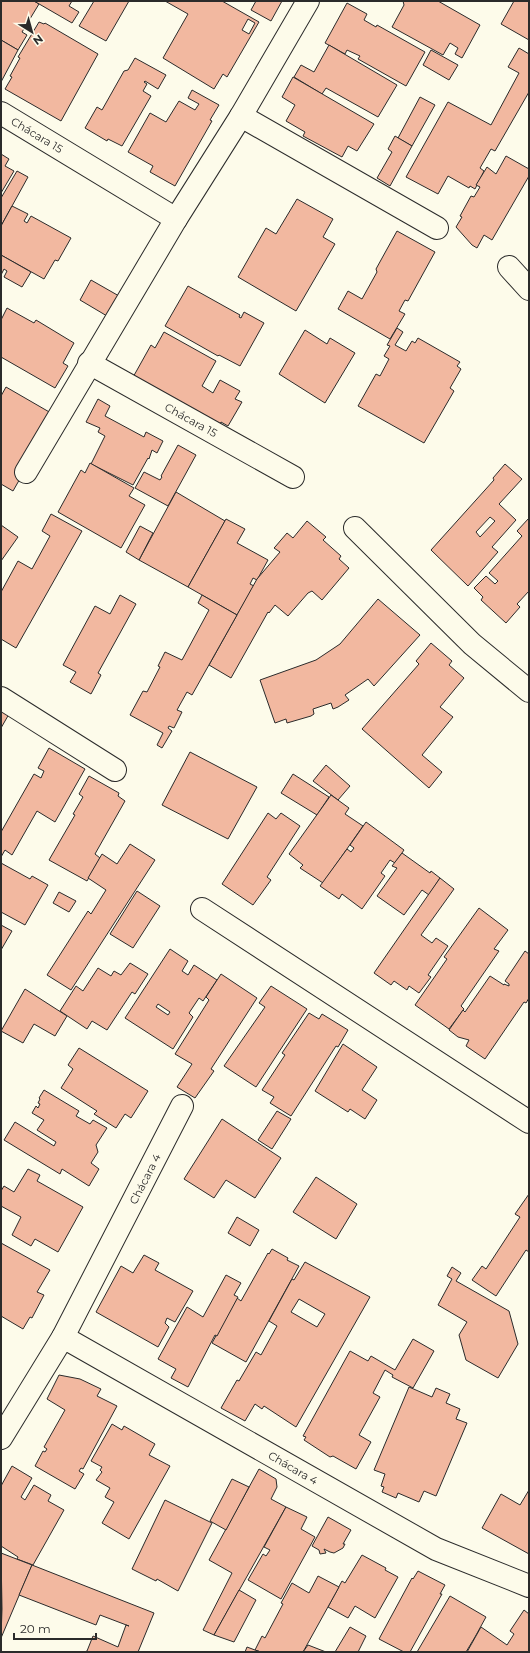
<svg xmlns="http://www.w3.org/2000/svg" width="530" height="1653" font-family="Montserrat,sans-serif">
<rect width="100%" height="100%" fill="#fdfbea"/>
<g fill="#f2b8a0" stroke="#2b2b2b" fill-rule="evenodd">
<polygon points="1,1 34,1 39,4 22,32 27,35 18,50 1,40"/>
<polygon points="34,1 72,1 69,6 79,12 72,23"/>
<polygon points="94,1 129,1 106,41 79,26"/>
<path d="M 165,1 L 222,1 L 259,22 L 227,77 L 223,74 L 214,89 L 163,58 L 188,14 ZM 248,19 L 255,23 L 249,34 L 242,30 Z"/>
<polygon points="256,1 282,1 271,21 251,10"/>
<polygon points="403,1 438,1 480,25 462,58 455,54 458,48 450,43 443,55 392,27 404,5"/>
<polygon points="514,1 529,1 529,40 501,24"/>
<polygon points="347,3 367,14 364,20 376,27 377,25 425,52 406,86 358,59 360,56 347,50 345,54 325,43"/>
<polygon points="39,22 44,24 45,23 98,54 61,121 5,89 12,77 10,76 20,58 18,57"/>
<polygon points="1,40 18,50 1,82"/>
<polygon points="329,45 397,85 378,117 326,88 322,94 294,77 301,65 314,72"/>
<polygon points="519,48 529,54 529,92 495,151 491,149 480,168 484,171 475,189 470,186 469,188 448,176 438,194 406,177 448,102 491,125 519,73 508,67"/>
<polygon points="431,50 458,65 449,80 423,65"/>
<polygon points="135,58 166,75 158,89 145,81 144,82 147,84 143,91 151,96 122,146 108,139 107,141 85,128 97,107 102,110 124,71 128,70"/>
<polygon points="293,77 374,124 357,151 348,146 342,157 303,136 305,132 286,121 295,105 282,97"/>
<polygon points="192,90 219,105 210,120 212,121 175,186 150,172 153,166 128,152 150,113 166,122 179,101 195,110 199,104 188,98"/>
<polygon points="420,97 435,105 412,146 398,138"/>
<polygon points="395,136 412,146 390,186 377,178 392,152 388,149"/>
<polygon points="1,154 9,159 5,166 14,171 1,193"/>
<polygon points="506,156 529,169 529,176 492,240 484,235 477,248 472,245 456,227 462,217 460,216 471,196 474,197 480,187 476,185 487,167 496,174"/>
<polygon points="17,171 28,177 1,226 1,198"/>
<polygon points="297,199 333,219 323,237 335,244 296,311 238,277 266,228 276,234"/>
<polygon points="12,206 28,214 24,221 27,223 31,216 71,238 58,261 55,260 44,279 1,255 1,226"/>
<polygon points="397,231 435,252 408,301 405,300 399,311 405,314 390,339 338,309 348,291 362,299 377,272 376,269"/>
<polygon points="1,255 31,272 22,287 4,277 7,271 4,269 1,275"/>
<polygon points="91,280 119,296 107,316 80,300"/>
<polygon points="188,286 240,315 239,317 241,318 244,312 264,323 240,366 219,355 218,356 165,326"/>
<polygon points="7,308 34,323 36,320 74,343 63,363 68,366 55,388 1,357 1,320"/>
<polygon points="397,328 403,332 395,345 406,351 412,341 415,343 418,338 460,362 457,366 461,369 450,388 454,391 424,443 358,406 376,374 380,376 389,359 384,356 390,346 387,345"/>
<polygon points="305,330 327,344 330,338 355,353 325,403 279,374"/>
<polygon points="164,332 216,361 202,386 213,393 220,380 240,391 235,399 242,402 228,426 221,422 220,424 132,379 151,345 155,348"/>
<polygon points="6,387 51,413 38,447 13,491 1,484 1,396"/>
<polygon points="98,399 110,406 105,416 144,437 146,432 163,441 157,453 152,450 149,459 148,458 133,485 91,464 105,436 98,432 100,428 86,422"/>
<polygon points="178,445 196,455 168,506 135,488 144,472 160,480 162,477 161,476"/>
<polygon points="90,463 134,488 129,496 145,505 121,548 58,512 81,470 85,473"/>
<path d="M 505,464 L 522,479 L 499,504 L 516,520 L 492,547 L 498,552 L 468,586 L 431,550 L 494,480 L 493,478 ZM 490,517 L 495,521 L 480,537 L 476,532 Z"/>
<polygon points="176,492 225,521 188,587 139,560"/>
<polygon points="51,514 82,531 16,648 1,639 1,592 18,561 32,569 50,536 42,531"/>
<polygon points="529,518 529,591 517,604 520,607 506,623 481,600 483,597 474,588 486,576 495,584 498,581 489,573 522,536 517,531"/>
<polygon points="226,519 245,529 237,543 268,560 257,580 253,578 250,584 254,586 237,615 188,587"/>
<polygon points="307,521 326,537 323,540 341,556 339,559 349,568 322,600 312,591 308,593 288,616 275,605 269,613 268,612 231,678 209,665 257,579 280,552 274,548 275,547 287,533 293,538"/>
<polygon points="1,525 18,537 1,561"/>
<polygon points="140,526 153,533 139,560 126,552"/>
<polygon points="120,595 136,604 98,673 101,675 91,694 70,682 76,672 63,665 95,606 110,614"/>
<polygon points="202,595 237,615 192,695 187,692 177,710 182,712 174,728 169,726 168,728 172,731 162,748 157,745 163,733 130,715 143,691 147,692 160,667 158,666 165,652 182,660 209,610 198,603"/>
<polygon points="378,599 420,635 374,686 368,679 345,695 349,700 338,707 333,709 331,703 313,709 314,714 311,716 287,723 286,719 275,723 260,680 316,660 340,644"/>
<polygon points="431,643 452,661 449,665 464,678 440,707 453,717 422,755 442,772 429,788 362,729 419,664 416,661"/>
<polygon points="1,699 13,707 1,728"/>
<polygon points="49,748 85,769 55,822 37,811 12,855 5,850 1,857 1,832 34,774 41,778 44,771 38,768"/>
<polygon points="190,752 257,787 228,839 162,805"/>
<polygon points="326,765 350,786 338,800 313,781"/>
<polygon points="293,774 329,797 317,815 281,793"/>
<polygon points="89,776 119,793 118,796 125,801 95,854 100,858 87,881 49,860 75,815 73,814 83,797 79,794"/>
<polygon points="331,795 349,808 345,814 363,826 323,883 300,868 303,865 289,854"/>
<polygon points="268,813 276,819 281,813 300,826 267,877 271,880 253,905 222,884"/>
<polygon points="366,822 404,850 395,863 390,860 381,873 385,876 362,909 342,894 339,899 320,886 347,849 351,852 354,848 350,845"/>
<polygon points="130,844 155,860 71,990 47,975 88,911 91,914 106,890 88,878 102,854 117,864"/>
<polygon points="402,853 430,873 431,871 440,878 429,895 422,890 404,915 377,896 397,868 392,866"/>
<polygon points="1,863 30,879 32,876 48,885 25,925 1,912"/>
<polygon points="440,878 454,889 421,935 432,943 436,938 448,946 428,975 431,977 419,993 409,986 407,990 394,981 391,985 374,973"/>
<polygon points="137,891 160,906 133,948 110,934"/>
<polygon points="59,892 76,901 69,912 53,903"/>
<polygon points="479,908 508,930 494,949 499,951 461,1006 464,1009 449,1029 415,1005 447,959 444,957"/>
<polygon points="1,925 12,931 1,950"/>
<path d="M 170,949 L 188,961 L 182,971 L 188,975 L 194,965 L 217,980 L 203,1001 L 199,998 L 189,1013 L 193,1017 L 173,1049 L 125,1018 ZM 158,1004 L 170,1012 L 168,1015 L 156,1007 Z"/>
<polygon points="525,951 529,954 529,998 526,1003 524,1002 485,1059 466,1046 469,1040 458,1037 449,1030 463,1010 465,1012 490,976 504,985 504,984 509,986 509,984 505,981"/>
<polygon points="130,963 148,974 135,994 132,992 107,1030 92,1021 87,1029 60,1011 76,986 83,991 98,968 111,976 114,971 121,975"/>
<polygon points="221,974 257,998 211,1069 214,1071 195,1098 177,1087 192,1064 175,1054 209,1000 206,997"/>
<polygon points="271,986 307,1009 256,1087 224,1066 265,1007 259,1003"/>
<polygon points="25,989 67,1016 55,1036 34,1024 23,1043 1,1031"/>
<polygon points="309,1013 319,1019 322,1014 348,1030 338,1047 336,1046 291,1116 270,1103 274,1097 262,1090 285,1055 282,1053"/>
<polygon points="343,1044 377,1067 362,1090 377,1100 365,1119 350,1109 348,1112 315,1091"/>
<polygon points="79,1048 148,1091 131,1118 125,1114 116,1128 94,1114 97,1111 61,1088 73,1069 68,1065"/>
<polygon points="44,1090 79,1111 76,1116 90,1124 93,1120 107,1128 96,1145 98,1152 91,1163 99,1169 89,1186 62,1169 60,1174 4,1140 15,1122 54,1146 56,1142 37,1130 44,1120 32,1113 36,1106 38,1108 40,1104 38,1103 40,1099 39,1098"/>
<polygon points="277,1111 291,1119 272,1149 258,1140"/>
<polygon points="222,1119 281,1158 255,1198 226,1180 214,1198 184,1179"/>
<polygon points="28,1169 40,1175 37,1181 83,1207 58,1252 35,1239 31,1246 12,1235 21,1217 1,1206 1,1191 4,1186 14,1192"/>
<polygon points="316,1177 357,1204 336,1239 293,1212"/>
<polygon points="529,1194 529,1252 526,1250 496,1296 472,1280 482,1266 486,1269 520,1217 515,1214"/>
<polygon points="237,1217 259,1230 250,1246 228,1233"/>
<polygon points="1,1243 50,1270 37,1292 44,1295 33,1316 32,1318 30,1317 23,1329 1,1316"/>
<polygon points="272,1249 288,1258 287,1260 299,1266 246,1362 212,1343 237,1298 241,1301 268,1253 269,1254"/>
<polygon points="144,1255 159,1263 155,1270 193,1291 175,1322 167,1318 165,1323 169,1327 158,1347 96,1312 121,1266 133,1273"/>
<path d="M 305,1262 L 370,1297 L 296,1427 L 264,1406 L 262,1409 L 255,1404 L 245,1421 L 221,1408 L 237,1380 L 239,1381 L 256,1352 L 261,1355 L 277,1326 L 269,1321 L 292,1279 L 294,1280 ZM 299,1299 L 325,1314 L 317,1327 L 291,1312 Z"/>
<polygon points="452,1267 461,1273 456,1281 509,1311 518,1344 498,1378 466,1360 459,1335 467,1322 438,1305 452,1279 447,1276"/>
<polygon points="226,1275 241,1283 234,1295 238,1297 217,1336 215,1335 188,1387 171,1378 176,1369 158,1359 187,1307 203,1317"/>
<polygon points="413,1339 434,1351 413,1388 392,1377 393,1375 385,1370 373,1393 380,1397 359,1435 371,1442 356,1469 333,1456 330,1457 304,1440 306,1437 303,1436 350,1351 368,1361 371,1356 395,1370"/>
<polygon points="59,1375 80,1379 101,1389 97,1396 117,1406 83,1469 81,1468 79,1471 84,1474 75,1489 35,1466 43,1451 45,1452 47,1449 44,1447 65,1410 47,1399"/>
<polygon points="409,1387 432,1397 436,1388 450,1394 446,1403 460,1409 456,1419 467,1423 436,1496 424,1491 419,1502 398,1493 396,1498 382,1492 384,1487 381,1486 385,1474 374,1470"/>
<polygon points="112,1424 122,1430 124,1426 155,1444 149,1455 170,1466 129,1539 102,1523 114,1502 105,1497 110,1488 96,1480 102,1472 100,1470 102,1467 91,1461"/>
<polygon points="12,1466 32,1478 21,1497 25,1500 34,1485 51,1495 48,1501 64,1510 33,1565 17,1559 18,1557 1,1546 1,1486"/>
<polygon points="259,1469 276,1479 277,1487 271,1499 286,1507 214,1635 203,1630 232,1573 209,1560"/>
<polygon points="232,1479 249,1487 226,1530 210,1521"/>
<polygon points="529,1490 529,1554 482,1528 501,1494 520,1505"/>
<polygon points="165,1500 212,1523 178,1591 157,1579 156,1581 132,1569"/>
<polygon points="286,1507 307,1517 301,1529 315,1537 281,1599 248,1580 263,1554 266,1556 270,1550 264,1547"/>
<polygon points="328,1517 351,1530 343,1544 345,1544 343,1548 334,1553 330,1552 324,1549 326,1553 320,1554 319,1550 312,1546"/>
<polygon points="1,1553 32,1565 1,1638 2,1609"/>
<polygon points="362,1555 386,1568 385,1570 398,1577 375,1618 355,1606 348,1618 328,1607 342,1581 345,1583"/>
<polygon points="32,1565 154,1613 138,1652 85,1652 87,1651 93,1636 118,1647 126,1625 129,1626 100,1615 96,1625 19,1595"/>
<polygon points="418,1571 445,1585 440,1594 442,1594 410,1652 404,1652 379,1639 412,1578 413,1579"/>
<polygon points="318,1576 339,1587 303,1652 261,1652 255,1650 262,1636 265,1638 283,1604 281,1603 292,1583 309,1593"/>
<polygon points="239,1590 256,1600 234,1642 214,1635"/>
<polygon points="450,1596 486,1617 475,1637 466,1652 417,1652"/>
<polygon points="524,1610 529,1614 529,1652 467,1652 481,1627 507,1645 514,1634 510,1631"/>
<polygon points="350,1627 366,1636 358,1652 335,1652"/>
<polygon points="308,1645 326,1652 303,1652"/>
<polygon points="247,1647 255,1650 261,1652 245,1652"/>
</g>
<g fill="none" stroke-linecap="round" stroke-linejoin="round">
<defs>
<g id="minor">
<polyline points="1,113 176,219 241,116 308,1"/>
<polyline points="241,116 437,228"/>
<polyline points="509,267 529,289"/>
<polyline points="89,363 293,477"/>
<polyline points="26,472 176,219"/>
<polyline points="355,528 472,644 529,691"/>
<polyline points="1,698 115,770"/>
<polyline points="202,909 529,1122"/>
<polyline points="63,1337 182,1106"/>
<polyline points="1,1438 63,1337 436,1549 529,1586"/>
</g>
</defs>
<use href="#minor" stroke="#2b2b2b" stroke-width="24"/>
<use href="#minor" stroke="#fdfbea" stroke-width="22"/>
</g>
<g text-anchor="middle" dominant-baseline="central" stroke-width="3" stroke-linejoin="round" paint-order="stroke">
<g font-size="11" fill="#2b2b2b" stroke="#fdfbea">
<text transform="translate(37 135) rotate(31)">Chácara 15</text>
<text transform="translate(191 420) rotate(29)">Chácara 15</text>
<text transform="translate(145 1179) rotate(-63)">Chácara 4</text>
<text transform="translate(293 1468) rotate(30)">Chácara 4</text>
</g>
</g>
<rect width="530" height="1653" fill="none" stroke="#2b2b2b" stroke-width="4"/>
<g transform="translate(32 32) rotate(143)" stroke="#fdfbea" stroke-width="3" paint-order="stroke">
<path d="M0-3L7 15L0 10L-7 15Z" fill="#2b2b2b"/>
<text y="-6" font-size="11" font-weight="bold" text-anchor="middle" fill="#2b2b2b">N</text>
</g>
<path d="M14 1633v6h82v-6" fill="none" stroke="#2b2b2b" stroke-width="2"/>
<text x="20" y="1633" font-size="12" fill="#2b2b2b" stroke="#fdfbea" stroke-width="3" paint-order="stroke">20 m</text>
</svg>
